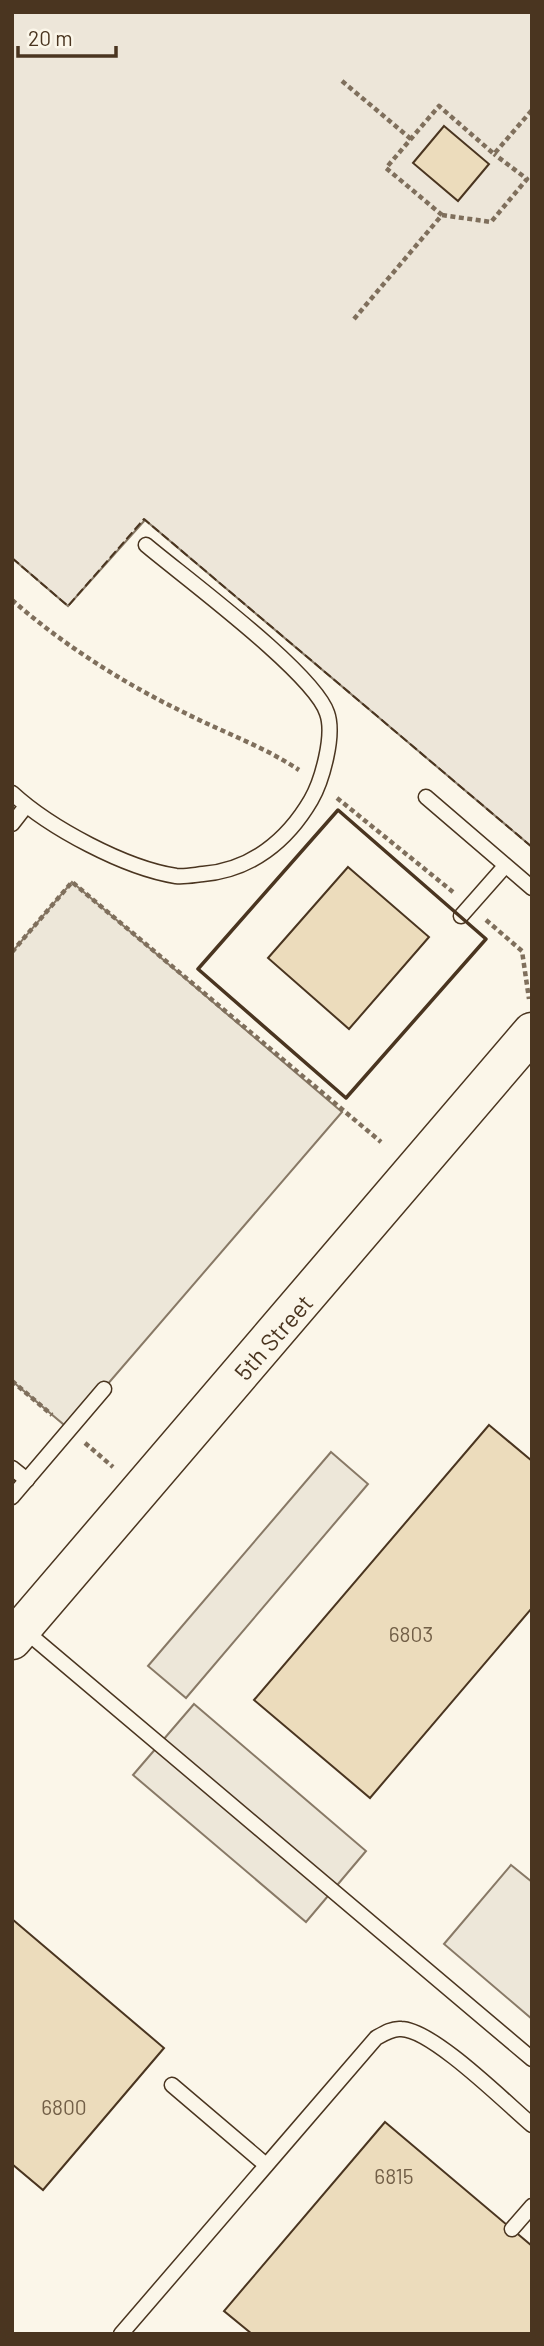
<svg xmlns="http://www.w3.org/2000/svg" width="544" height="2346" font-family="Barlow,sans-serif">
<rect width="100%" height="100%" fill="#fbf6e9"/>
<polygon fill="#ede6d9" stroke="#887966" stroke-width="2" points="12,12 532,12 532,847 145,520 68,606 12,558"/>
<g fill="#ede7d9" stroke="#887966" stroke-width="2">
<polygon points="72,882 342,1112 69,1429 12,1381 12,952"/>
<polygon points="331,1452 368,1484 186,1698 148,1666"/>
<polygon points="194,1704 366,1851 306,1922 133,1775"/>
<polygon points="511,1865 532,1882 532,2019 444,1944"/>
</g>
<g fill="#ecdcbc" stroke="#4a3520" stroke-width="2">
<polygon points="444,126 489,164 458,201 413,163"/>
<polygon points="348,867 429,937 349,1029 268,958"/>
<polygon points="489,1425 532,1461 532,1608 370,1798 254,1700"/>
<polygon points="12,1919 164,2048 43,2190 12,2164"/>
<polygon points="385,2122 532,2246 532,2334 252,2334 224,2311"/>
</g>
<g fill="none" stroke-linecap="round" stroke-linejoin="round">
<defs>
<g id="lane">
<path d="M 12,793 C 50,828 125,868 176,876 C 184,877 194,875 203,874 C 251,870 287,841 311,800 C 322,781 335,735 327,713 C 314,673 184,577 146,545"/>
<polyline points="426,797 532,888"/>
<polyline points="12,824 26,806"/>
<polyline points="461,916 505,866"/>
<polyline points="12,1468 27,1480"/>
<polyline points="12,1497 104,1389"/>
<polyline points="23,1629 532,2059"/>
<polyline points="172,2085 266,2165"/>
<polyline points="512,2229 532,2206"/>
<path d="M 121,2334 L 376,2038 C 383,2034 392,2028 401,2029 C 432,2029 506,2103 532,2125"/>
</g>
<polyline id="secondary" points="12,1640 532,1032"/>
</defs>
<use href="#lane" stroke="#4a3520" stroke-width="17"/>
<use href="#secondary" stroke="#4a3520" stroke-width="41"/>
<g stroke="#7f6f5c" stroke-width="4.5" stroke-dasharray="5 3.5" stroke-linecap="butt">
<polyline points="342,81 411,139"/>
<polyline points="442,215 491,222 527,179 494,154"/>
<polyline points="354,319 442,215 386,168 439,106 494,154 532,110"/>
<path d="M 12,600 C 62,644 123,683 183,712 C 222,732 263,746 299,770"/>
<polyline points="337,798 453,892"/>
<polyline points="486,920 522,951 529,999"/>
<polyline points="12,952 72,882 381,1142"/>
<polyline points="12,1381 52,1415"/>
<polyline points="85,1443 113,1467"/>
</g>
<use href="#lane" stroke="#fbf6e9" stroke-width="14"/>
<use href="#secondary" stroke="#fbf6e9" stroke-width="38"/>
<polyline stroke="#4a3520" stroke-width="2" stroke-dasharray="9 3.5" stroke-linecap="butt" points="12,558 68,606 144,519 532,847"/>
<polygon stroke="#4a3520" stroke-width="3.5" points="338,810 486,939 346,1098 198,969"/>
</g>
<g text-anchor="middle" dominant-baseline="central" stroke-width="5" stroke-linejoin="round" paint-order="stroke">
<g font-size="21" fill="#725f47">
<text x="411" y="1633">6803</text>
<text x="64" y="2106">6800</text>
<text x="394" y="2175">6815</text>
</g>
<g font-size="24" fill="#4a3520" stroke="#fbf6e9">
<text transform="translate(273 1337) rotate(-49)">5th Street</text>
</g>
</g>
<rect width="544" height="2346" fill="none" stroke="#4a3520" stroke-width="28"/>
<path d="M18 46v10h98v-10" fill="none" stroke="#4a3520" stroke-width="3.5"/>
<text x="28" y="46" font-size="21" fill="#4a3520" stroke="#fbf6e9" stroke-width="5" paint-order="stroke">20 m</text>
</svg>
